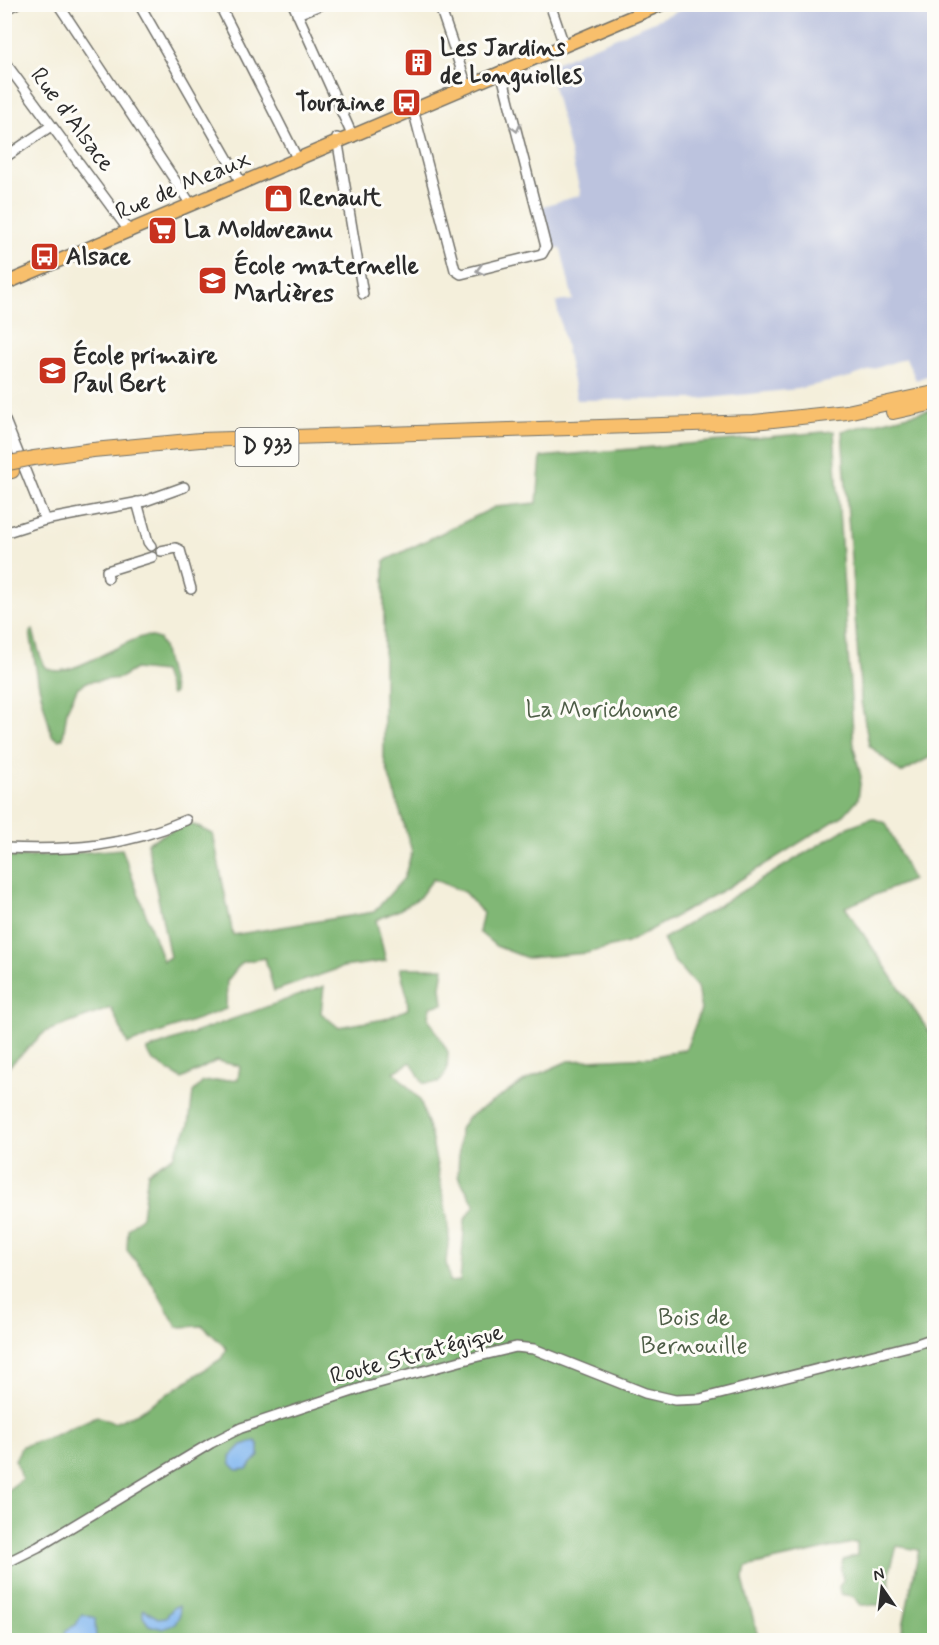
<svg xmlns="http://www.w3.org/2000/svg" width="939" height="1645" font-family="Mynerve,sans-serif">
<rect width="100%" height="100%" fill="#fdfcf7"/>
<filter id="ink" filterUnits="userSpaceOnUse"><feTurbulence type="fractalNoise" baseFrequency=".0167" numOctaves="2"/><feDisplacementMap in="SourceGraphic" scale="12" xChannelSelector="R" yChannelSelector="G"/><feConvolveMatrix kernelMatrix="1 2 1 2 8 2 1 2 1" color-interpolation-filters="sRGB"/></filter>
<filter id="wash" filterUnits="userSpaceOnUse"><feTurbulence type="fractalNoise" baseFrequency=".008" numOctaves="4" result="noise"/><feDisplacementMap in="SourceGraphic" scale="24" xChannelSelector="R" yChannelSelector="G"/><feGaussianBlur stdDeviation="1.35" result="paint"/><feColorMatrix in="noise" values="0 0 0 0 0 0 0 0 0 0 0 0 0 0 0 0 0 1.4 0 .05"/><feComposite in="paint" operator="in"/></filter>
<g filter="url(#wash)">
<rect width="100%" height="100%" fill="#f4efdb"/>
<polygon fill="#bcc3de" points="692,5 934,5 934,373 916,380 906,358 850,377 797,389 700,399 577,400 556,302 573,300 561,249 550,247 540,207 581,195 548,66"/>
<g fill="#80b774" stroke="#567150" stroke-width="1.5">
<polygon points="934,409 934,755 901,773 869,745 861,701 842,431"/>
<polygon points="834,431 854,748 861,777 858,799 844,815 727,888 627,943 587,953 527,958 496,946 479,932 483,913 464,892 433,879 419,898 399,910 376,920 386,961 343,967 274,991 265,958 242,962 227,981 226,1009 128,1044 111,1008 45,1032 5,1070 5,857 28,857 122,849 163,961 170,957 147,843 188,822 213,834 233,935 374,912 404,878 412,851 384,759 384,561 495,507 537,503 541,457"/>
<path d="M 33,630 C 36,641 39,657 45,666 C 61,686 125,638 146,636 C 150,636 155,638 159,639 L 163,647 L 174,693 L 171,695 L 163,672 L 135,669 L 120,678 L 87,682 L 78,687 L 67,710 L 63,738 L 59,740 L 52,736 L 39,686 L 30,632 Z"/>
<polygon points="872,818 886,823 912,880 845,907 934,1039 934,1640 900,1640 919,1550 897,1546 890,1570 889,1594 879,1605 861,1605 853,1596 840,1594 839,1587 843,1580 841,1568 843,1560 857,1555 857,1542 746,1567 743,1580 759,1640 5,1640 5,1492 22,1479 15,1460 22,1446 51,1437 97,1416 114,1423 138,1413 221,1359 227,1349 203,1326 177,1327 151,1281 127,1250 128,1229 142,1216 148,1172 173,1156 189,1125 193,1092 203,1082 238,1079 240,1066 216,1061 182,1079 153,1061 147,1050 324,986 321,1013 338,1027 385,1019 408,1009 407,995 400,968 444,968 441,987 443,1004 430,1007 429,1019 448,1052 447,1071 438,1083 423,1083 411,1062 394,1072 420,1100 431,1136 447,1216 449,1236 446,1262 450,1282 460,1281 465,1219 475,1205 458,1176 460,1129 467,1118 528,1079 568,1061 651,1057 686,1049 701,1010 697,987 673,960 663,939 850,826"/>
</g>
<g fill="#80b6ef" stroke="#56708d" stroke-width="1.5">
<polygon points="256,1441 259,1446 259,1456 247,1469 237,1470 231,1464 230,1457 242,1445"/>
<polygon points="179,1606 180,1614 175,1624 163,1629 149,1625 143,1617 143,1609 158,1618 166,1617 174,1607"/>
<polygon points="82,1614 95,1618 96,1640 63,1640 66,1630 76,1625"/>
</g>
</g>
<g filter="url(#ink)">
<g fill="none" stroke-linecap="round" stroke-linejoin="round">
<defs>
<g id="minor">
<polyline points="58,4 188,200"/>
<polyline points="139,4 242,184"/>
<polyline points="219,4 296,156"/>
<polyline points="293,4 353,137"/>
<polyline points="439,4 467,86"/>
<polyline points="550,4 564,45"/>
<polyline points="4,10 16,4"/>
<polyline points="297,14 323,4"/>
<polyline points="4,61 130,232"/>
<polyline points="413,109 455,270 461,274 542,254 546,247 501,71"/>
<polyline points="337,138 363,294"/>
<polyline points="4,158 51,126"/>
<polyline points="4,418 45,520"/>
<polyline points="137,502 148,542 151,546"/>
<polyline points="4,533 45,520 145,501 184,487"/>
<polyline points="161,551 176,548 180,550 191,589"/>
<polyline points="108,578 107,571 152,557"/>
<path d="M 4,848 C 71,851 124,847 186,820"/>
<polyline points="4,1564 38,1547 211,1443 241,1428 371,1385 475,1357 516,1347 534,1349 645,1393 675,1400 700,1399 917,1344 934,1338"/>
</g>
<polyline id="major" points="4,284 662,4"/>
<g id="highway">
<polyline points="893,412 934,403"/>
<polyline points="34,458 93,450 200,440 754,422 847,412 934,393"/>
<polyline points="4,472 12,471"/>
</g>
</defs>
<use href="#minor" stroke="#717069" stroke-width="12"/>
<use href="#major" stroke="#717069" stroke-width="15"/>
<use href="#highway" stroke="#717069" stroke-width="16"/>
<use href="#minor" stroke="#fff" stroke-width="9"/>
<use href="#major" stroke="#f8bf6c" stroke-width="12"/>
<use href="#highway" stroke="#f8bf6c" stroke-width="14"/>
<defs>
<polyline id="highway-bridge" points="9,463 34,458"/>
</defs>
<use href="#highway-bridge" stroke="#717069" stroke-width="16" stroke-linecap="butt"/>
<use href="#highway-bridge" stroke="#f8bf6c" stroke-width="14"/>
</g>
<defs><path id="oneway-chevron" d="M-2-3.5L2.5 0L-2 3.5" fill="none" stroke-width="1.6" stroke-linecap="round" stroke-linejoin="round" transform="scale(1.5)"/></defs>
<g stroke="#a0a0a0">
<use href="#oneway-chevron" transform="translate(516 128) rotate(76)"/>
<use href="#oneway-chevron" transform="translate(480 270) rotate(166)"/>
</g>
</g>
<defs>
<symbol id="building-square" viewBox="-11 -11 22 22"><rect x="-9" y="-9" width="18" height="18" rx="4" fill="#c8321e" stroke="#fdfcf7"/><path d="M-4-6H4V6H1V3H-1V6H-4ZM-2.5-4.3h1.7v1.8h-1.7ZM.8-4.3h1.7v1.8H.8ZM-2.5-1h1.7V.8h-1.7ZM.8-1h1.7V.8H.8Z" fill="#fff"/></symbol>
<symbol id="bus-square" viewBox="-11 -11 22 22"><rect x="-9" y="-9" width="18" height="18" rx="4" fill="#c8321e" stroke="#fdfcf7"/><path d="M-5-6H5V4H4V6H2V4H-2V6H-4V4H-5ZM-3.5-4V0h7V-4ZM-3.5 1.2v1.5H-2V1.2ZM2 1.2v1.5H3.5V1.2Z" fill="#fff"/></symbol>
<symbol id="shop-square" viewBox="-11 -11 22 22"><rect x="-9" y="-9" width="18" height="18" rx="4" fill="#c8321e" stroke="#fdfcf7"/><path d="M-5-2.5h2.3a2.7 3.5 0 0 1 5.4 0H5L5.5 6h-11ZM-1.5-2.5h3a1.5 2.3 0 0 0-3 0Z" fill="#fff"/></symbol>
<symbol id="supermarket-square" viewBox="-11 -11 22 22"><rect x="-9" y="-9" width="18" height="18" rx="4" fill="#c8321e" stroke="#fdfcf7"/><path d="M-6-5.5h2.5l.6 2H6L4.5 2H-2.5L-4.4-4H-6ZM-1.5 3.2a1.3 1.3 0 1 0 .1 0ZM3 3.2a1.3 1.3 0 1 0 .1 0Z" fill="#fff"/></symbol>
<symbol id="school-square" viewBox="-11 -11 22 22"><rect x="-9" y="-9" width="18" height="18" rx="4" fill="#c8321e" stroke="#fdfcf7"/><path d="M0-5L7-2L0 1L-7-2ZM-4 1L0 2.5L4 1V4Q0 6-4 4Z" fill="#fff"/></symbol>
</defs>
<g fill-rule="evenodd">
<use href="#building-square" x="402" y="46" width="33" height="33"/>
<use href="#bus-square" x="390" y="86" width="33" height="33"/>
<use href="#shop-square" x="262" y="182" width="33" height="33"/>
<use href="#supermarket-square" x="146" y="214" width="33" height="33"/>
<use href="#bus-square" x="28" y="240" width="33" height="33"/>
<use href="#school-square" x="196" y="264" width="33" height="33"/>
<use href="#school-square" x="36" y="354" width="33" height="33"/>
</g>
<g text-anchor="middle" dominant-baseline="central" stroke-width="6" stroke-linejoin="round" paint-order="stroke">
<rect fill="#fdfcf7" stroke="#6a6a68" stroke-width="1.5" x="235.5" y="428" width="63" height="38" rx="4.5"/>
<g font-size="22" font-weight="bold" fill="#2b2b2b">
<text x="267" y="447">D 933</text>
</g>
<g font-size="24" font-weight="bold" fill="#2b2b2b" stroke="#fdfcf7" text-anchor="start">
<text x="440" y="48">Les Jardins<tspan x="440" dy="28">de Longuiolles</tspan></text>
<text x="385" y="103" text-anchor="end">Touraine</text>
<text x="299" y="198">Renault</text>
<text x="184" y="230">La Moldoveanu</text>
<text x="66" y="257">Alsace</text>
<text x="234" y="266">École maternelle<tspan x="234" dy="28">Marlières</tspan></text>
<text x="73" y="356">École primaire<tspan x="73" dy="28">Paul Bert</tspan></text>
</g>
<g font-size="24" fill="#2b2b2b" stroke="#fdfcf7">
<text transform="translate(72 120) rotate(53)">Rue d'Alsace</text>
<text transform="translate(183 186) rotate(-23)">Rue de Meaux</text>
<text transform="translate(417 1355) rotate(-15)">Route Stratégique</text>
</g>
<g font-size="24" fill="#4e5e47" stroke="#fdfcf7">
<text x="602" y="710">La Morichonne</text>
<text x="694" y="1318">Bois de<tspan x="694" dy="28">Bernouille</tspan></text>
</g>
</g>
<rect width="939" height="1645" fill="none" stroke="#fdfcf7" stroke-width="24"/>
<g transform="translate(882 1588) rotate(346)" stroke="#fdfcf7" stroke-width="4.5" paint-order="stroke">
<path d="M0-4.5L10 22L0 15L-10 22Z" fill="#2b2b2b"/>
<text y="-9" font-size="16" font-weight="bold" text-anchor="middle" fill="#2b2b2b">N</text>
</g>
</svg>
